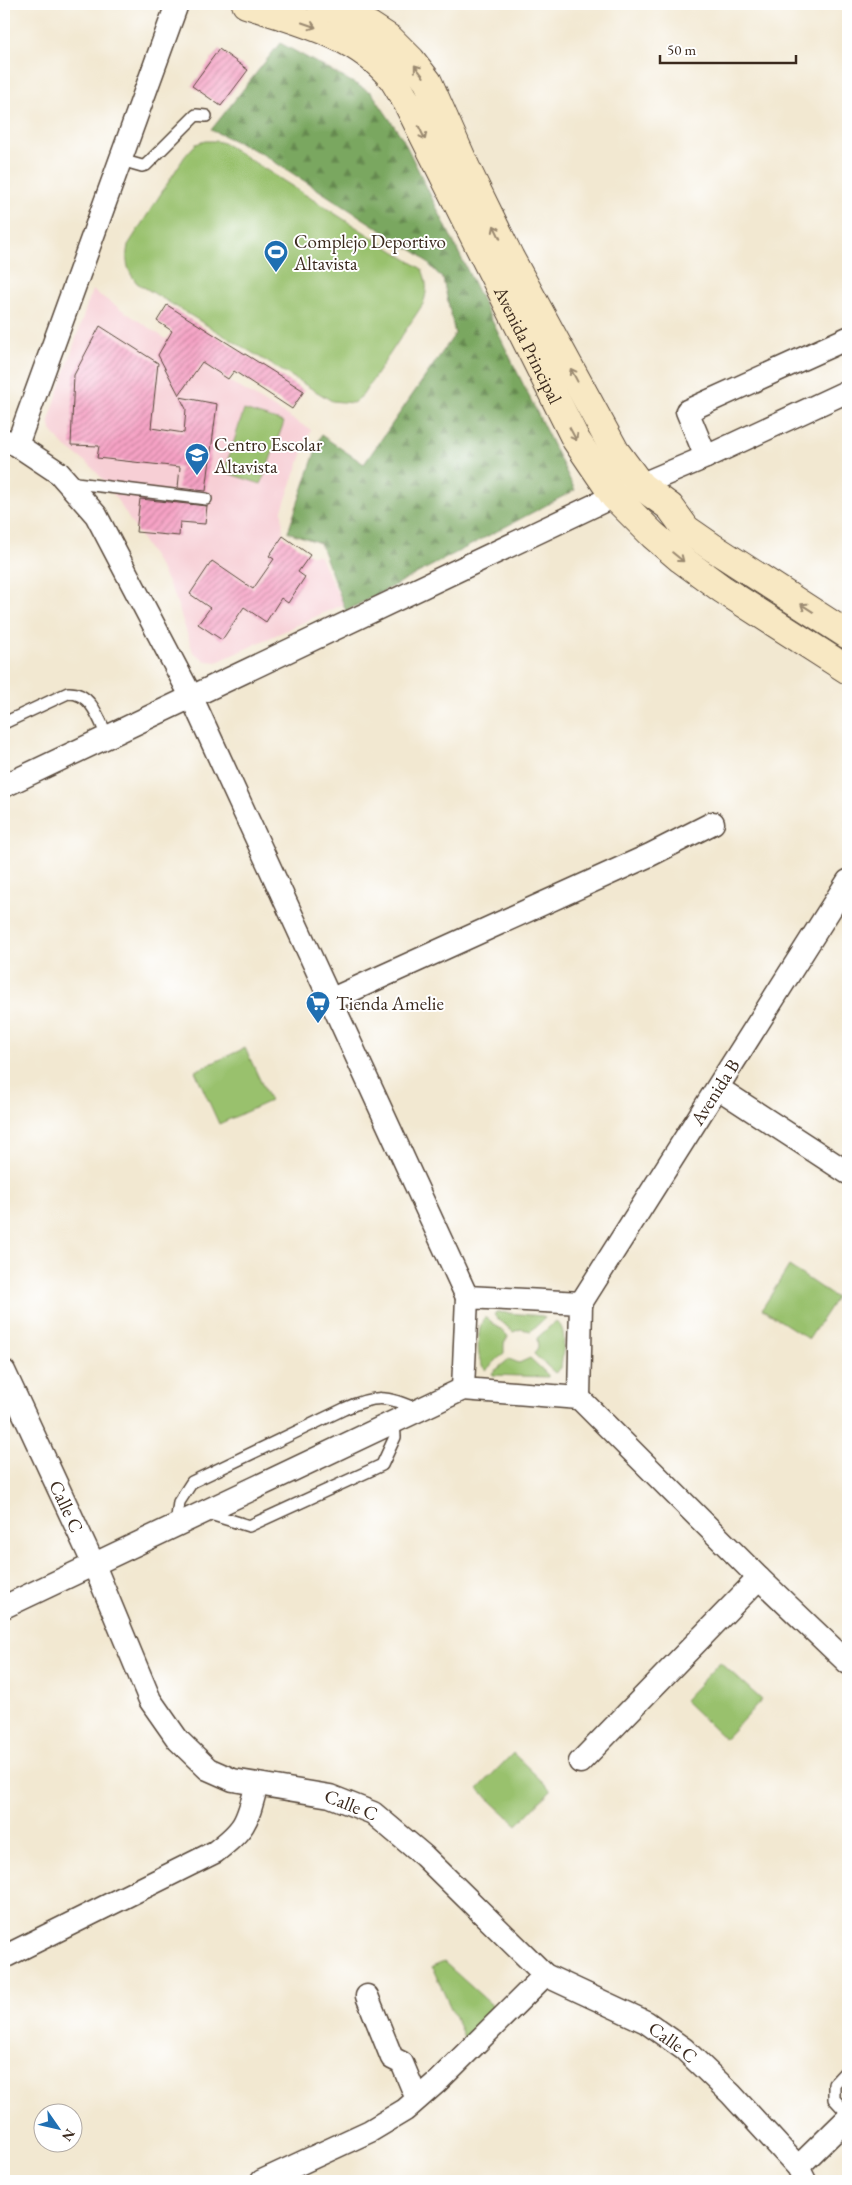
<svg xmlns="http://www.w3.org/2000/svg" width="852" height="2185" font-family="'EB Garamond',serif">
<defs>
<pattern id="forest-firs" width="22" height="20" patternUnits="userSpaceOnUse" patternTransform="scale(1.25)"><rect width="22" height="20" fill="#7aa760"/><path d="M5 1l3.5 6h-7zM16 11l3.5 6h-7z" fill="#65884f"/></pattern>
<pattern id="building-hatch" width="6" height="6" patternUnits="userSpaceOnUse" patternTransform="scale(1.25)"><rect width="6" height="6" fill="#f6a2c5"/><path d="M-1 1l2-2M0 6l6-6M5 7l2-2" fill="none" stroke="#c8849f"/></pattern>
</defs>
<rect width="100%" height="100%" fill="#fff"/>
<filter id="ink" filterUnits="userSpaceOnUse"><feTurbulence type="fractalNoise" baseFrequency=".02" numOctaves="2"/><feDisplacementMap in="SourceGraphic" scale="10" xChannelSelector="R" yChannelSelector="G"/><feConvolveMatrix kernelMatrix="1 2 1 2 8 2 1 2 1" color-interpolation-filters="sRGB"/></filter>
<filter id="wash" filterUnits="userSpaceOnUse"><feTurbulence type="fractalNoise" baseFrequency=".0096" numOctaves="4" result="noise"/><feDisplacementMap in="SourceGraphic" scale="20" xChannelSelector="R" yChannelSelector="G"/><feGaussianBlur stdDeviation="1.12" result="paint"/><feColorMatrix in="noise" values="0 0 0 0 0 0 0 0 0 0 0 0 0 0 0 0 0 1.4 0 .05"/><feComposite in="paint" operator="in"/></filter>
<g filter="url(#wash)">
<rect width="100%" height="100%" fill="#f2e8d1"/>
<polygon fill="#f7cfd5" points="92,290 232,383 311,430 282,510 283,536 310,555 319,555 343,604 217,662 206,661 193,652 175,597 162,571 109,487 91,466 62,444 51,430 49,420"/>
<g fill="#99c16d" stroke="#6a7646">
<path d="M 205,141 L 216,141 L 224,143 L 422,269 C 427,282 428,290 423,304 L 362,396 L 353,403 L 332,401 L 137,283 C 127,271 125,261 128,245 L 185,156 L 196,144 Z"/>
<polygon points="244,410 284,422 261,484 224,472"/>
<polygon points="245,1048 270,1101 219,1124 195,1071"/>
<polygon points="789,1266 836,1298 809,1339 762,1309"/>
<polygon points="496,1312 543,1316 545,1318 531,1331 521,1329 513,1332 494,1315"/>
<path d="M 484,1318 L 487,1318 L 508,1336 L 504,1344 L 504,1353 L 486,1370 C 475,1363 477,1327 484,1318 Z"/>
<path d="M 556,1321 C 569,1330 562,1354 561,1368 L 555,1373 L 534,1354 L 538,1347 L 537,1338 Z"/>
<polygon points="530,1358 548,1375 548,1377 493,1375 492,1373 509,1359 519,1363"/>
<polygon points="720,1662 762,1700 725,1739 684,1700"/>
<polygon points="513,1753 551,1790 517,1825 478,1789"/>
<polygon points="444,1962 504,2016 470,2050 432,1967"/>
</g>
<polygon fill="url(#forest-firs)" stroke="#5a683f" points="280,43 372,93 403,139 575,490 346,611 320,543 288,532 321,435 364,464 455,334 443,279 420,255 259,152 211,130"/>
<g id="blocks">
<g fill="url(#building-hatch)">
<polygon points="219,49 248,70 221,106 192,86"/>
<polygon points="167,305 304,391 292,409 234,371 228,379 202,362 179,395 158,355 172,331 157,321"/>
<polygon points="100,326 158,363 151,428 184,433 186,409 180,397 217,404 206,491 178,488 180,467 97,458 99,446 71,445 74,375"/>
<polygon points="140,499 207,506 205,524 180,522 179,536 136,532"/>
<polygon points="283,536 310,555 298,572 305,577 288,603 281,598 266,622 244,607 222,640 198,624 210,608 190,594 212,561 253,589 274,559 269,556"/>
</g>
</g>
</g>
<g filter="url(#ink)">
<use href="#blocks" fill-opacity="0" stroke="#564639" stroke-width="1"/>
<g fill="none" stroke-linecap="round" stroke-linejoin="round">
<defs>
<g id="lane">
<polyline points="121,160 142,166 146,165 196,115 206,116"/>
<polyline points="68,482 206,499"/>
<path d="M 4,723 L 68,693 C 91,692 99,719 107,736"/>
<polyline points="207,1513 249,1526 382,1465 395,1437 394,1422"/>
<path d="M 176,1525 L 179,1502 L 192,1482 L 344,1409 C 375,1395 387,1395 418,1410"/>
<polyline points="848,2069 834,2084 834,2099 848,2114"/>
</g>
<g id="street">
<polyline points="4,440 17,445 59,473 96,515 191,696 467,1297"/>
<polyline points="17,445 177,4"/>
<polyline points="706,457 687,411 848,338"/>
<polyline points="4,786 614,496 706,457 848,391"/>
<polyline points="330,1000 650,855 713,823"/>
<polyline points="718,1088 848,1173"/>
<polygon points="467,1297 581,1303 579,1398 463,1389"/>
<path id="s1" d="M 581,1303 L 848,881"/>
<path id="s2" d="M 4,1371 L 94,1565 L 150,1700 L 178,1740 L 208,1769 L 233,1780 L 330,1796 L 373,1813 L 424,1856 L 545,1975 L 646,2022 L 684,2049 L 731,2094 L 798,2167 L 805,2181"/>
<polyline points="579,1398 759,1578 848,1663"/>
<polyline points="4,1607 463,1389"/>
<polyline points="580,1762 759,1578"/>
<path d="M 4,1957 L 215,1852 C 247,1828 247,1821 257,1784"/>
<polyline points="367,1996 392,2058 402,2063 417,2099"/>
<polyline points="798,2167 848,2118"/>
<polyline points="262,2181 370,2131 405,2110 437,2082 545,1975"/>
</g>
<g id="secondary">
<path id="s3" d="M 246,4 C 298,21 357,34 393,79 C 398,86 402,95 407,102 L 576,440 L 614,496 L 653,535 L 681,559 L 722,589 L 848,670"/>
<polyline points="321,4 338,10 370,26 390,39 411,60 428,82 466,168 510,258 615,451 641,486 670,507 686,529 712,547 848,635"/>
</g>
</defs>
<use href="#lane" stroke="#564639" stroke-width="14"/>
<use href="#street" stroke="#564639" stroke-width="25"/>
<use href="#secondary" stroke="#564639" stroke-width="30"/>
<use href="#lane" stroke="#fff" stroke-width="11"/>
<use href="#street" stroke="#fff" stroke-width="22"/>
<use href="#secondary" stroke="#f8e8c3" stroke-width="28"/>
</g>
<defs><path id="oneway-shaft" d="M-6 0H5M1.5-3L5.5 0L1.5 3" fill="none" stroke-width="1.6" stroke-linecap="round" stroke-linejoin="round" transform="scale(1.25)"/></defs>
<g stroke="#9a8970">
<use href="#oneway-shaft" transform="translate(309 25) rotate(19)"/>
<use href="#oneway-shaft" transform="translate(419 71) rotate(-128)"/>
<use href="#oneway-shaft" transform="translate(422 133) rotate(64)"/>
<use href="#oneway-shaft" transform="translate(497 232) rotate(-116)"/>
<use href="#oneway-shaft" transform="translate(574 375) rotate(-118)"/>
<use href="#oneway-shaft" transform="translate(573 434) rotate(62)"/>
<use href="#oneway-shaft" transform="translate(678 557) rotate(39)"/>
<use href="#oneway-shaft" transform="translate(807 608) rotate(-147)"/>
</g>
</g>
<defs>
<symbol id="stadium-pin" viewBox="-11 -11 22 30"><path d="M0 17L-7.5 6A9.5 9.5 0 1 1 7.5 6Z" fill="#1f6fb2" stroke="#fff"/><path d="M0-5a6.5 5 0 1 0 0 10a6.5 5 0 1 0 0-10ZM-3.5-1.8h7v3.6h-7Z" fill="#fff"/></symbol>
<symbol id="school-pin" viewBox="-11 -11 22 30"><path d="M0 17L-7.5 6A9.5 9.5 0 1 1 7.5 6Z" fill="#1f6fb2" stroke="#fff"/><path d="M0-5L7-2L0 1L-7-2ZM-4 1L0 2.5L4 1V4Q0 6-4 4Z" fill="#fff"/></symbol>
<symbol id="supermarket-pin" viewBox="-11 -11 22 30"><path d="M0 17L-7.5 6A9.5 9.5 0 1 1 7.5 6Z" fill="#1f6fb2" stroke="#fff"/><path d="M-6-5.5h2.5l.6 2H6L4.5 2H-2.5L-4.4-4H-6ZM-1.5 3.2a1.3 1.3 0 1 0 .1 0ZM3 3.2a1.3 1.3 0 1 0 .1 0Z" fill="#fff"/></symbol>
</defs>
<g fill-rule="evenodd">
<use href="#stadium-pin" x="262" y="238" width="28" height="38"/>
<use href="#school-pin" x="183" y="441" width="28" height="38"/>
<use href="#supermarket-pin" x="304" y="989" width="28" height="38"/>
</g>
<g text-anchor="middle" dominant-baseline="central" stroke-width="4" stroke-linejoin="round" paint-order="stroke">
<g font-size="19" fill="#3b2a1e" stroke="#fff" text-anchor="start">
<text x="294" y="241">Complejo Deportivo<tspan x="294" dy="22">Altavista</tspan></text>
<text x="214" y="444">Centro Escolar<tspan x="214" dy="22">Altavista</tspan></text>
<text x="336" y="1003">Tienda Amelie</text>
</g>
<g font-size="19" fill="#3b2a1e" stroke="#fff">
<text stroke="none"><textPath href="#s3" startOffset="466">Avenida Principal</textPath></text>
<text stroke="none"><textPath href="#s1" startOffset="250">Avenida B</textPath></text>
<text stroke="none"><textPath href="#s2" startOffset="149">Calle C</textPath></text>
<text stroke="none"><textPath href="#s2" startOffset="599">Calle C</textPath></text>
<text stroke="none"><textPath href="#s2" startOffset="1004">Calle C</textPath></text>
</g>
</g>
<rect width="852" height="2185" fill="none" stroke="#fff" stroke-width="20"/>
<g transform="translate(58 2128) rotate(124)"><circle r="24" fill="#ffffff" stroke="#b1aaa5"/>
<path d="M0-4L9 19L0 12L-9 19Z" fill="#1f6fb2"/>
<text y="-8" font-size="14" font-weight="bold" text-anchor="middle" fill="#3b2a1e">N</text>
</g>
<path d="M660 55v8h136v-8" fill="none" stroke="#3b2a1e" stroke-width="2.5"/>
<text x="667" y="55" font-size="15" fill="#3b2a1e" stroke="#ffffff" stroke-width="4" paint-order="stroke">50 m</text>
</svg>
